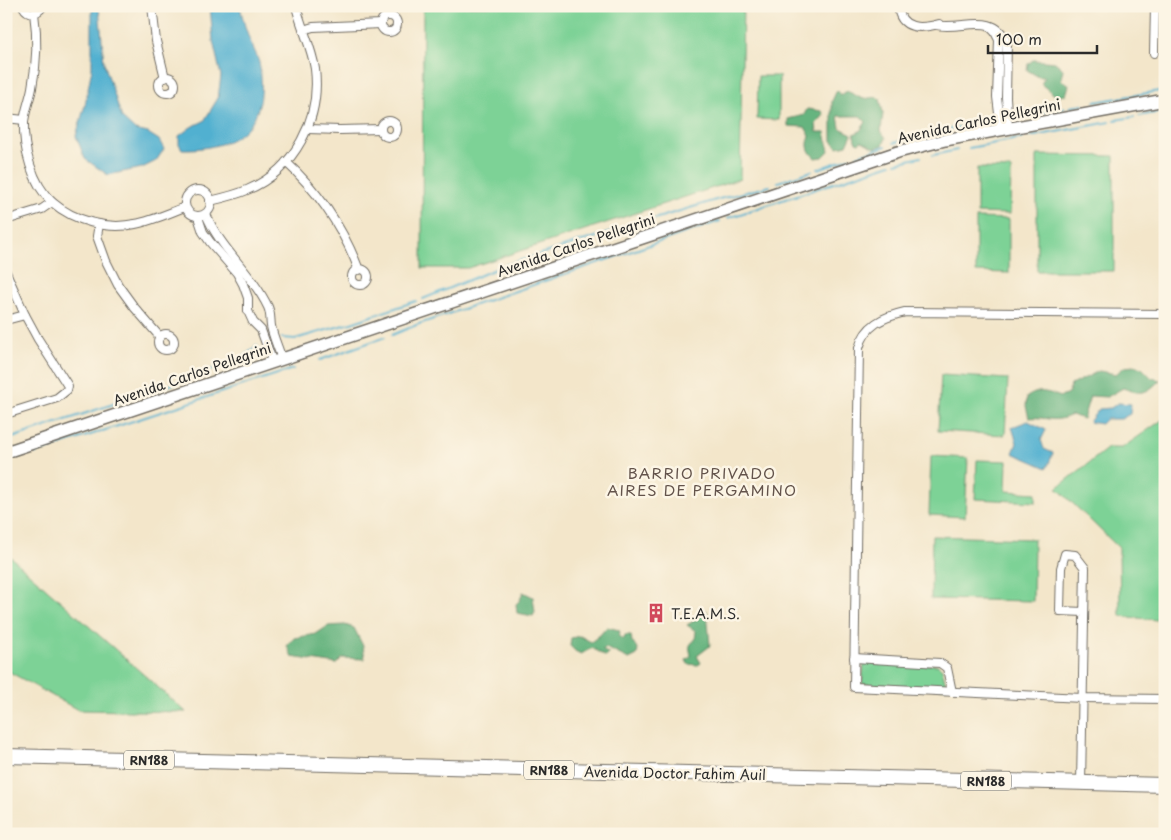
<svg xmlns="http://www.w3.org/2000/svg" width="1171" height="840" font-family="'Playpen Sans',sans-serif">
<rect width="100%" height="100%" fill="#fcf5e5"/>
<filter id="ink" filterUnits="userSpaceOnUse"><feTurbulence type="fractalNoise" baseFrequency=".02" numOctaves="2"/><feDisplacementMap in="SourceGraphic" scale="10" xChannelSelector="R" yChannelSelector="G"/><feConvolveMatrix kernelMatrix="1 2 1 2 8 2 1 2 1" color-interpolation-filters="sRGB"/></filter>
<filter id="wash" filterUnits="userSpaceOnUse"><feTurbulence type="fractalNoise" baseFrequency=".0096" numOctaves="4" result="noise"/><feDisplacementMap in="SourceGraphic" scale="20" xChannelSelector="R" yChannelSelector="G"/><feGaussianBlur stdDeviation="1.12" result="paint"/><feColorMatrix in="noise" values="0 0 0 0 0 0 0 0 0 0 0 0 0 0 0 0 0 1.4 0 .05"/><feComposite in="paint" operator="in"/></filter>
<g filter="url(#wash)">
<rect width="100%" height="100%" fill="#f3e6ca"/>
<g fill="#7dd296" stroke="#547e60">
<polygon points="423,6 743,6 740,179 468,268 422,268"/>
<polygon points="758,76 779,76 779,120 757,119"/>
<polygon points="1037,155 1114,156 1114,271 1037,271"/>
<polygon points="977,168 1011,169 1010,214 977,213"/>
<polygon points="976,218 1009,219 1009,273 976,272"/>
<polygon points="941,375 1008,379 1005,435 938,431"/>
<polygon points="1165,418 1165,621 1120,616 1119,548 1057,488 1108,448 1122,448"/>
<polygon points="931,456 968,458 965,517 929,515"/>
<polygon points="977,460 1007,461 1006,491 1036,493 1036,502 975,499"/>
<polygon points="932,536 1034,539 1033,601 931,599"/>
<polygon points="6,553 186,712 78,710 6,670"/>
<polygon points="864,663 938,665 942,669 947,688 862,684"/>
</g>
<g fill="#66b47f" stroke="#487055">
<polygon points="1033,60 1055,62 1063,69 1061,80 1069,85 1066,95 1056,96 1041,84 1045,77 1039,77 1027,70 1028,64"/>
<polygon points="837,90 841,95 847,91 863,99 876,97 880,99 883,113 881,131 886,138 883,145 875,148 862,141 858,143 855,141 854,134 860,131 866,122 860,116 838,116 840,128 852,134 847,145 838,147 832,141 832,101"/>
<path d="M 807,109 L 822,111 L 824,115 L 816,124 L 817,132 L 825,132 L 829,151 L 823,157 L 815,158 C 808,151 806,146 810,136 L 805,127 L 788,126 L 788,119 L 804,115 Z"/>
<path d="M 1134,366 L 1142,368 L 1152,378 L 1160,380 C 1146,394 1142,395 1123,388 L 1107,397 L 1090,396 L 1083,419 L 1072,415 C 1053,424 1047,416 1029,418 L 1026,406 L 1027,397 C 1041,388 1046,392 1061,397 L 1068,394 L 1071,385 L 1099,371 L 1116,374 L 1124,367 Z"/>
<polygon points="523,592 533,597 535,612 533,616 517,613 516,604 520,600"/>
<path d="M 703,611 L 707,611 L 710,646 L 697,656 L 701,663 L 698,665 L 688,664 L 686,660 L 691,656 C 690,648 687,646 695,640 L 696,631 L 687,625 L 697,619 Z"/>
<polygon points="345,625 354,628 363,646 365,659 343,658 337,664 292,657 287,646 294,638 316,634 328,626"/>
<polygon points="607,627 619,630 620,633 618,636 624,639 625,635 631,635 632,642 638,649 637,655 629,659 606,648 602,650 609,654 606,657 592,648 581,654 575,651 570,646 571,638 580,636 591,642 600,635"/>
</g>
<g fill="#51b0d0" stroke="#3e6e7e">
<path d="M 210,6 L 240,6 C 242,15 244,24 247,32 C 250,44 259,56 260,68 C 269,125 236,150 182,149 L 179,144 L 179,136 L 191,127 L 204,121 L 218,98 L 221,76 L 213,41 Z"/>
<polygon points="92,7 99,7 104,63 122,118 135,130 148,133 159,140 164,149 156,161 142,168 108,175 85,159 76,136 85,105 92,68"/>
<polygon points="1118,403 1131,404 1130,414 1121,419 1106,419 1101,424 1089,422 1099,409 1111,408"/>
<polygon points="1028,421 1046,430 1041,440 1044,449 1053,453 1047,468 1013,453 1017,443 1012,427"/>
</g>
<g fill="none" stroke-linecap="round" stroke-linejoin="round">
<g stroke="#51b0d0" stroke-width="2">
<polyline points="1095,102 1165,90"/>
<polyline points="1070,107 1083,105"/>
<polyline points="1139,116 1165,111"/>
<polyline points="1013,118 1065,108"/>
<polyline points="1115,120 1134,117"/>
<polyline points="1029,137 1110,122"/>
<polyline points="893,143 944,130 996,121"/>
<polyline points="969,148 1023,138"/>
<polyline points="933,155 957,150"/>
<polyline points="857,156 886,146"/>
<polyline points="896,163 921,157"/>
<polyline points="818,169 849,158"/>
<polyline points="778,182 812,171"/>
<polyline points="728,218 891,164"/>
<polyline points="423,299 505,265 719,199 770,186"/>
<polyline points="392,335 419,324 720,221"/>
<polyline points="282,338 295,339 351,323 416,301"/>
<polyline points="320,360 385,337"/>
<polyline points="6,440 185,380 242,358 257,346"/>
<polyline points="35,453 293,369"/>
</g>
</g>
</g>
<g filter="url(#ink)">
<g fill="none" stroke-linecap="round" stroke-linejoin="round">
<defs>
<g id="street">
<path d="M 23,6 C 28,15 37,15 43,6"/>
<polyline points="152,6 156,41 165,78"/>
<path d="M 898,6 C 900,30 921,29 939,24"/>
<path d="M 34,13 C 38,39 37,62 32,88 C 30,99 25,111 24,122 C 23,148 32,184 52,202 C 74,221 107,230 135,224 C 152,221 169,213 185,207"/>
<circle cx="389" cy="24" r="8"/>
<path d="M 936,25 C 961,31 995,10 1007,43 L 1006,97 L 1008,128"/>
<polyline points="991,28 995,32 999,40 997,97 1001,130"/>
<polyline points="303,30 313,27 381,24"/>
<polyline points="1154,53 1155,6"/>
<circle cx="167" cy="85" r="8"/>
<polyline points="6,118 24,120"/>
<circle cx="389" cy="129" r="8"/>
<polyline points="308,129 340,130 381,129"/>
<path d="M 286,162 C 319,192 343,228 359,270"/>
<circle cx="198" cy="203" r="13"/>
<path d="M 210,201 C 223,198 236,195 247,190 C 295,170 321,119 315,69 C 312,48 301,27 296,6"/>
<path d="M 206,214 C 220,249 252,273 268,307 C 271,314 270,319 271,326 C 273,337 279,349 282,360"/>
<polyline points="198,217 203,232 210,242 237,273 243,284 248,298 248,311 253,322 261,330 273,363"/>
<polyline points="6,220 42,209 52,202"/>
<polyline points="99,224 97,236 106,261 118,285 134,307 160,337"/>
<circle cx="360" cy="277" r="8"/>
<polyline points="6,272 25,315 38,339 68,386 67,390 57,398 6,414"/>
<path d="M 1165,314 L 905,312 C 883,317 865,325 859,348 L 854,687 L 1082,698 L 1165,699"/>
<polyline points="6,320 25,315"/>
<circle cx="166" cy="342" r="8"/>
<polyline points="854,658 940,663 947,668 952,692"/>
<polyline points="1081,783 1085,568 1075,555 1065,554 1061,568 1060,611 1084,612"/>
</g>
<polyline id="secondary" points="6,452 898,152 945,140 1165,100"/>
<polyline id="highway" points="6,756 1165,785"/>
</defs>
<use href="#street" stroke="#716c63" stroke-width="10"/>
<use href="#secondary" stroke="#716c63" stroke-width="14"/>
<use href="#highway" stroke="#716c63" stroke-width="16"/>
<use href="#street" stroke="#fff" stroke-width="8"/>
<use href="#secondary" stroke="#fff" stroke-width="11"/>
<use href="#highway" stroke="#fff" stroke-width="14"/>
</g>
</g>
<defs>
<symbol id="building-bare" viewBox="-9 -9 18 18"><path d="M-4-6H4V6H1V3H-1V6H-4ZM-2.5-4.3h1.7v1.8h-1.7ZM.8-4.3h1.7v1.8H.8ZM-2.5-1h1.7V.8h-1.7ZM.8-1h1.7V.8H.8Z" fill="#d1495b" stroke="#fcf5e5" stroke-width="2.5" paint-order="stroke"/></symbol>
</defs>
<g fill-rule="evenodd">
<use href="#building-bare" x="642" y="599" width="28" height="28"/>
</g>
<g text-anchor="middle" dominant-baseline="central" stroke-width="5" stroke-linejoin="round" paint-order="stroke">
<g fill="#fcf5e5" stroke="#6a6863" stroke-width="1">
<rect x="124" y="750.5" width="50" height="19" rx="4"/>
<rect x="524" y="760.5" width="50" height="19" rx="4"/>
<rect x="961" y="771.5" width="50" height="19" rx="4"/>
</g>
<g font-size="12" font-weight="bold" fill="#2b2b2b">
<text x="149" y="760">RN188</text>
<text x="549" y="770">RN188</text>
<text x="986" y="781">RN188</text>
</g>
<g font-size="14" fill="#2b2b2b" stroke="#fcf5e5">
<text transform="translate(979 121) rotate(-12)">Avenida Carlos Pellegrini</text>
<text transform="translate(576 245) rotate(-19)">Avenida Carlos Pellegrini</text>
<text transform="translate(192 374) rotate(-19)">Avenida Carlos Pellegrini</text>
<text transform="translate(675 773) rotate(1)">Avenida Doctor Fahim Auil</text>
</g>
<g font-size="14" fill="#2b2b2b" stroke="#fcf5e5" text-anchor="start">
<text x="671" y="613">T.E.A.M.S.</text>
</g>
<g font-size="15" letter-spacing="1" fill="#63534b" stroke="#fcf5e5">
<text x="702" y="472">BARRIO PRIVADO<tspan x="702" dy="17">AIRES DE PERGAMINO</tspan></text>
</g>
</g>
<rect width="1171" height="840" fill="none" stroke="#fcf5e5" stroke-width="25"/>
<path d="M988 45v8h109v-8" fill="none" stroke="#2b2b2b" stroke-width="2.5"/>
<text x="996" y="45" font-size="15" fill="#2b2b2b" stroke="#fcf5e5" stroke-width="4" paint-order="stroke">100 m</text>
</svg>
